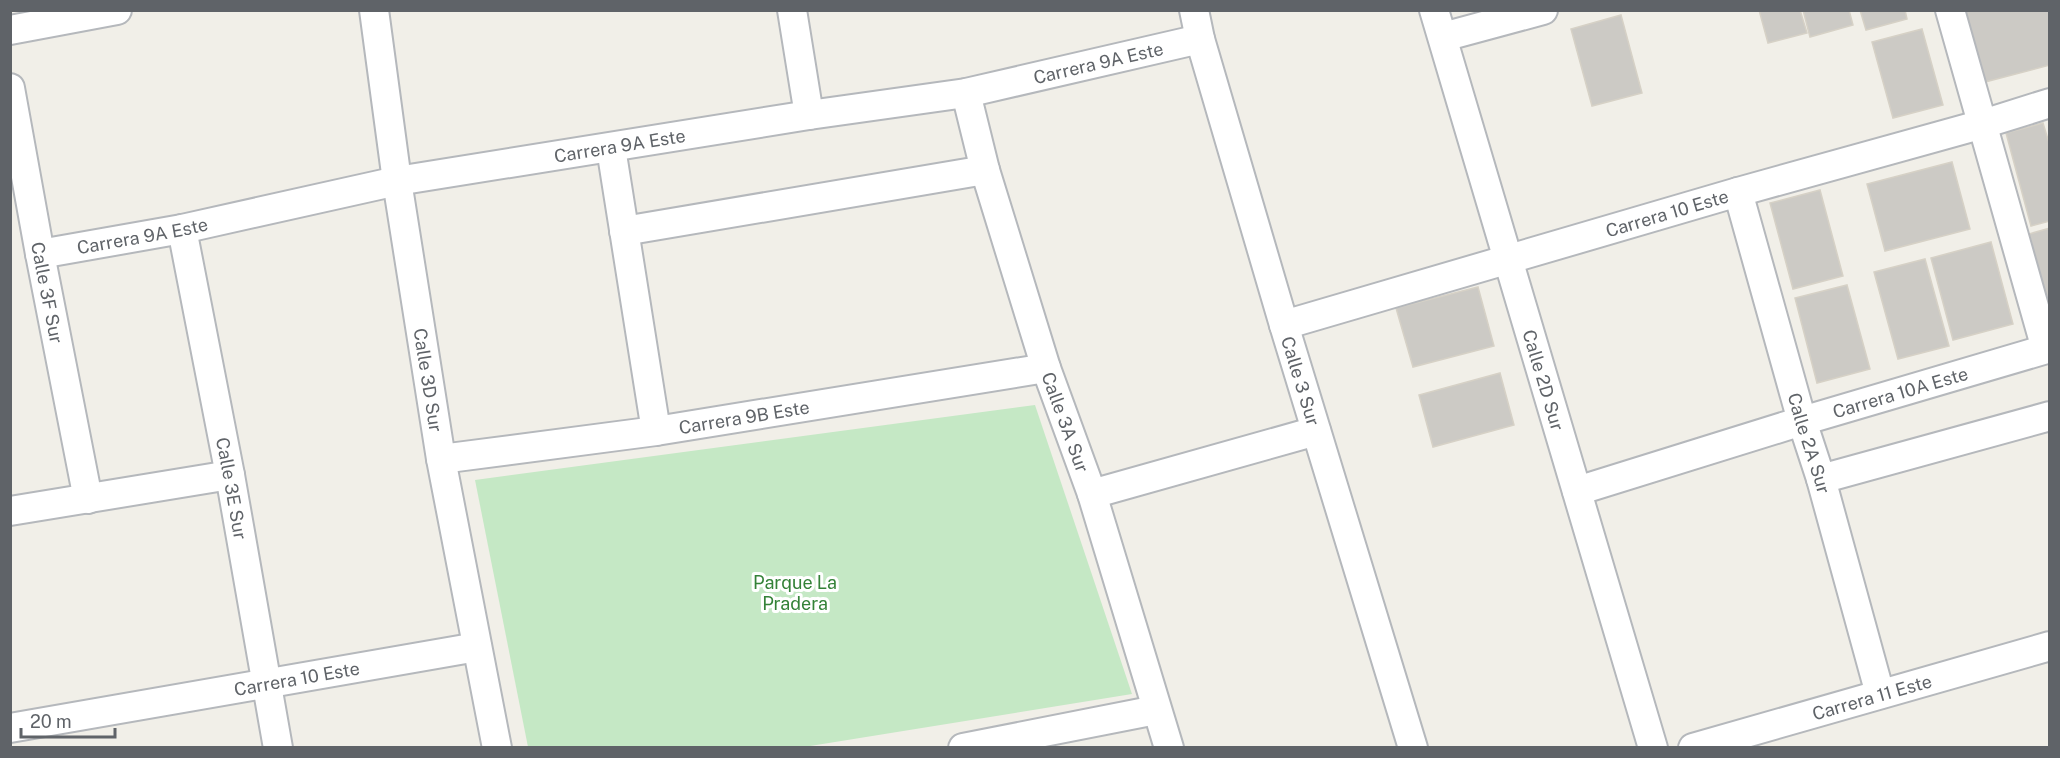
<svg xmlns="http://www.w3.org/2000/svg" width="2060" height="758" font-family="'Public Sans',sans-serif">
<rect width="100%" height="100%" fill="#f1efe8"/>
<polygon fill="#c5e8c5" points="1035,405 1132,694 804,747 528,747 475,480"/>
<g fill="#cccac5" stroke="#d6d1c6" stroke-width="1.5">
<polygon points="1759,10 1800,10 1807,33 1768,43"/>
<polygon points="1803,10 1849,10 1853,25 1810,37"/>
<polygon points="1860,10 1905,10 1907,19 1866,30"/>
<polygon points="1965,10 2050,10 2050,65 1985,82"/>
<polygon points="1621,15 1642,93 1592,106 1571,29"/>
<polygon points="1922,29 1943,105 1893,118 1872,42"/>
<polygon points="2043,123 2050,146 2050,221 2031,226 2006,133"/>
<polygon points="1952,162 1970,229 1885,251 1867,184"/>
<polygon points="1820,190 1843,276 1793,289 1770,203"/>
<polygon points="2050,228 2050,311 2029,234"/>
<polygon points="1991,242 2013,324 1953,340 1931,258"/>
<polygon points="1925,259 1949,346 1898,359 1874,272"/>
<polygon points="1847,285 1870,369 1817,383 1795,298"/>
<polygon points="1478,287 1494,346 1413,367 1396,308"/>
<polygon points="1500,373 1514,425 1433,447 1419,395"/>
</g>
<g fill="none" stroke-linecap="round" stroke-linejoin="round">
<defs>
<g id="street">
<path id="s1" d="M 374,10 L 397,181 L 441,459 L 497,748"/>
<polyline points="792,10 809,115"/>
<path id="s2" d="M 1194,10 L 1200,39 L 1284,325 L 1413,748"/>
<path id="s3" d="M 1434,10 L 1653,748"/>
<polyline points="1950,10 2046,349"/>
<polyline points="10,30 117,10"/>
<polyline points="1443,37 1543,10"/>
<path id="s4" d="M 10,88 L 40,254 L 88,499"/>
<path id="s5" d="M 966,93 L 985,170 L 1046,368 L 1092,494 L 1169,748"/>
<polyline points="611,148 656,431"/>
<path id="s6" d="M 1738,192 L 1802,421 L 1821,479 L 1880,694"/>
<path id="s7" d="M 182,229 L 230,475 L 278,748"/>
<polyline points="624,231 985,170"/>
<path id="s8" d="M 40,254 L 182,229 L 397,181 L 809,115 L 966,93 L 1200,39"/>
<path id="s9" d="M 1284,325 L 1738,192 L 1983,124 L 2050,103"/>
<path id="s10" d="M 441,459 L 656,431 L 1046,368"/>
<polyline points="1821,479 2050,416"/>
<path id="s11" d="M 1577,491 L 1802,421 L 2050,348"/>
<polyline points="1092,494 1316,431"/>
<polyline points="10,511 230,475"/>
<path id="s12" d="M 10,728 L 477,647"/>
<polyline points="963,748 1156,710"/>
<path id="s13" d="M 1693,748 L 2050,646"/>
</g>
</defs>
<use href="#street" stroke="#b5b8bc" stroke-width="32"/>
<use href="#street" stroke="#fff" stroke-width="28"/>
</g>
<g text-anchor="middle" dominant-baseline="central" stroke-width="6" stroke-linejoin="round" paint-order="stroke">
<g font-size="18" fill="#5f6368" stroke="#fff">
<text stroke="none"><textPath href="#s8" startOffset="1076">Carrera 9A Este</textPath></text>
<text stroke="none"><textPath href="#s8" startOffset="590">Carrera 9A Este</textPath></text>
<text stroke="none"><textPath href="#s9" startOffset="399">Carrera 10 Este</textPath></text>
<text stroke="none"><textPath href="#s8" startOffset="104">Carrera 9A Este</textPath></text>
<text stroke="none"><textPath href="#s4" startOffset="208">Calle 3F Sur</textPath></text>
<text stroke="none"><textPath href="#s3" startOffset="386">Calle 2D Sur</textPath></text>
<text stroke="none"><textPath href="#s1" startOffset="374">Calle 3D Sur</textPath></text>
<text stroke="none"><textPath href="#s2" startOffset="386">Calle 3 Sur</textPath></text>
<text stroke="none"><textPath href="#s11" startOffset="338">Carrera 10A Este</textPath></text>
<text stroke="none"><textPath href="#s10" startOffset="306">Carrera 9B Este</textPath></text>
<text stroke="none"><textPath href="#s5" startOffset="344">Calle 3A Sur</textPath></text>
<text stroke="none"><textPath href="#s6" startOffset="261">Calle 2A Sur</textPath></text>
<text stroke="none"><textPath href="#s7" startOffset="264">Calle 3E Sur</textPath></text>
<text stroke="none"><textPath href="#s12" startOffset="291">Carrera 10 Este</textPath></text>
<text stroke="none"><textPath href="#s13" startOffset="186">Carrera 11 Este</textPath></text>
</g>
<g font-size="18" fill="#348238" stroke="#fff">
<text x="795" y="582">Parque La<tspan x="795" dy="21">Pradera</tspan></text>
</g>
</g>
<rect width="2060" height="758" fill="none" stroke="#5f6368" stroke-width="24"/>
<path d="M21 728v9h94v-9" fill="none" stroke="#5f6368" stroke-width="3"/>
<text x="30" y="728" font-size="18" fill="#5f6368" stroke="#ffffff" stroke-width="4.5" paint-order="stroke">20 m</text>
</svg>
